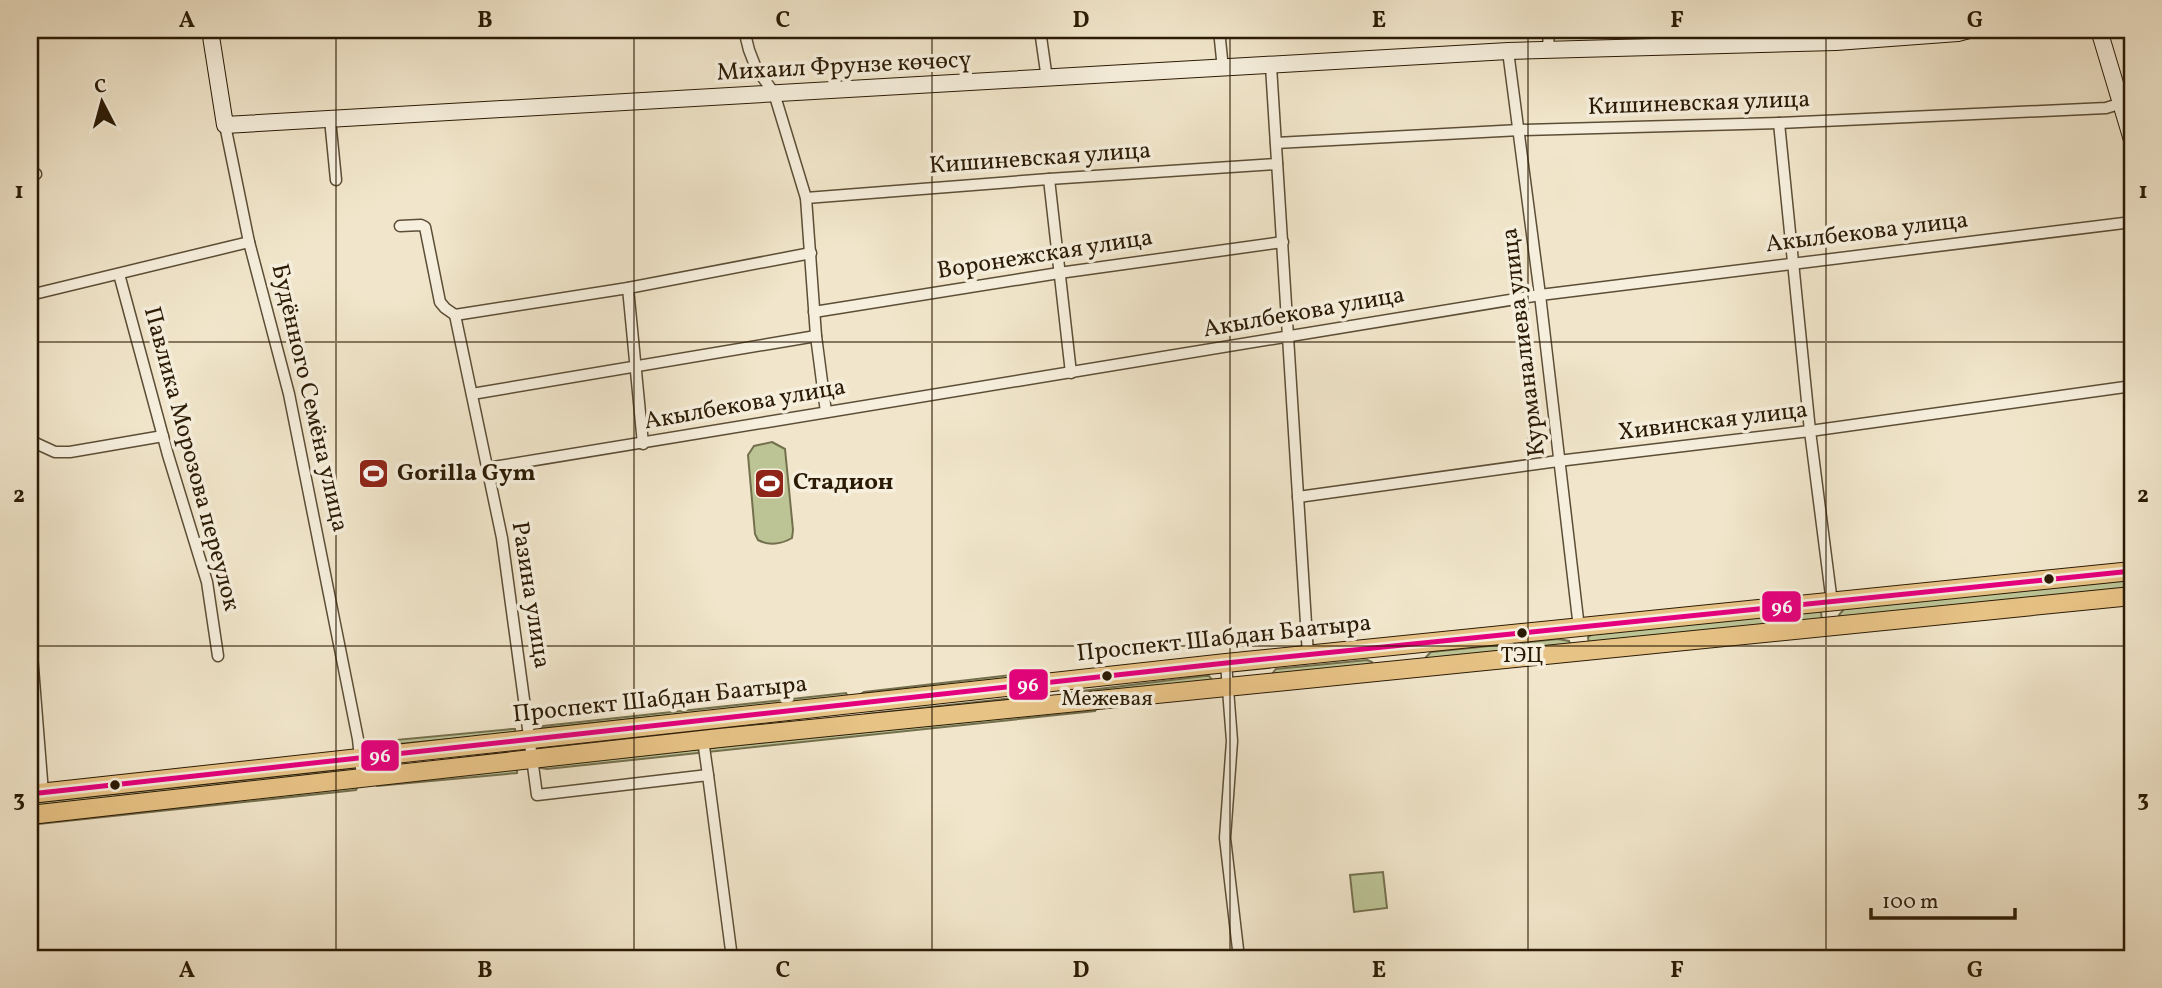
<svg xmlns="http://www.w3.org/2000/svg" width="2162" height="988" font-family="Vollkorn,serif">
<rect width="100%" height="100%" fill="#f1e6cb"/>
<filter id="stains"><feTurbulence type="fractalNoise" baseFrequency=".00286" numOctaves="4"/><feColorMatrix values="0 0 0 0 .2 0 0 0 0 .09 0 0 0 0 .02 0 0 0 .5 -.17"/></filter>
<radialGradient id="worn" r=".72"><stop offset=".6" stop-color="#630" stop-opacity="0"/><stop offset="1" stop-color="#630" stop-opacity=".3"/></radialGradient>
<g fill="#bcc496" stroke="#74704e" stroke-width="2">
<path d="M 772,442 L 785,449 L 793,530 L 792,538 C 782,544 769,546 758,540 L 755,534 L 748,455 L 754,446 Z"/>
<polygon points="2132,578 2132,591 1840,617 1839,615 1844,609"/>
<polygon points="1817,610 1821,612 1822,621 1589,645 1588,637 1593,634"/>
<polygon points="1558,639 1569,641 1571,647 1427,662 1426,657 1431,652"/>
<polygon points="1367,660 1372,662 1372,666 1272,674 1276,669"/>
<polygon points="1020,674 1022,678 859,695 864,692"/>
<polygon points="1204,676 1209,676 1212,680 1066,696 1066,693"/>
<polygon points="846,693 848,697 535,729 543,726"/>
<polygon points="1023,697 1025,699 862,716 866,714"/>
<polygon points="1097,708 1095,711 547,769 541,768 544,765"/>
<polygon points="512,729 515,729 515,733 376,746 374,742"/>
<polygon points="353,768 355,771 30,808 30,803"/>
<polygon points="517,768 517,773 377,786 375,784"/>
<polygon points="358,786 356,790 30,825 30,820"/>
<polygon points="1383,872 1387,908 1354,912 1350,875"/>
</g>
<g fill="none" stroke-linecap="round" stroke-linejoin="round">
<defs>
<g id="street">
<polyline points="744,30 749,50 756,68 774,93 806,198 816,336 826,412"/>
<polyline points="1040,30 1047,79"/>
<polyline points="1219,30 1223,69"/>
<polyline points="1836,42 1851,30"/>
<polyline points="1548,49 1549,30"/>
<polyline points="1508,51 1540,295 1579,628"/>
<polyline points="1271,66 1308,655"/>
<polyline points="330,119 336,180"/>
<polyline points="1779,123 1810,431 1832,603"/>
<polyline points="225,125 249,242 289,394 358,739 362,777"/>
<polyline points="1276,143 1520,130 1779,123 2106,108 2122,103"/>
<polyline points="30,175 36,174"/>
<polyline points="1049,179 1071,373"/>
<polyline points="806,198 1049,179 1277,164"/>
<polyline points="400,226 421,225 425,227 440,302 445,308 455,315"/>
<polyline points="119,274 168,455 207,582 218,656"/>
<polyline points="628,288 643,444"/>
<polyline points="30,295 249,242"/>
<polyline points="814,312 1059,273 1283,242"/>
<polyline points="455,315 502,538 537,795 708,775 732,958"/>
<polyline points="455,315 628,288 811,253"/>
<polyline points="472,394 816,336"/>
<polyline points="31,441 55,452 70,452 163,436"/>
<polyline points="487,468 1540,295 2132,222"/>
<polyline points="1298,497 1558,461 1810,431 2132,386"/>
<polyline points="32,655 43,793"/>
<polyline points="1226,663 1232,741 1225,838 1239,958"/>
<polyline points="703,740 708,775"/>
</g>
<g id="secondary">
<polyline points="210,30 225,125 1508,51 1836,42 1958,33 1969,30"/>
<polyline points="2099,30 2132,140"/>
</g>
<g id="primary">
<polyline points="30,794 1226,663 2132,571"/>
<polyline points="30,815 720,738 2132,596"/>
</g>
</defs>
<use href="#street" stroke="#5c4e36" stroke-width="13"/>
<use href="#secondary" stroke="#2b1b05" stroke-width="18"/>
<use href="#primary" stroke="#2b1b05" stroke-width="20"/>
<use href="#street" stroke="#f6efdd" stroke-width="10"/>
<use href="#secondary" stroke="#f6efdd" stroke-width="16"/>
<use href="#primary" stroke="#e8c386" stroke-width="18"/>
<defs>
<polyline id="bus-1" points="30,794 1226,663 2132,571"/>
</defs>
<use href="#bus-1" stroke="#f6efdd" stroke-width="10"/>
<use href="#bus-1" stroke="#e5007d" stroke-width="5"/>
</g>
<path fill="none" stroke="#2b1b05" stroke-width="2" stroke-opacity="0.55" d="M 336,30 L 336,958M 634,30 L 634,958M 932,30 L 932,958M 1230,30 L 1230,958M 1528,30 L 1528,958M 1826,30 L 1826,958M 30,342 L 2132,342M 30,646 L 2132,646"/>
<defs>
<symbol id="stadium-square" viewBox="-11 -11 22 22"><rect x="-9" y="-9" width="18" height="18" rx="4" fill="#8f2418" stroke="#f6efdd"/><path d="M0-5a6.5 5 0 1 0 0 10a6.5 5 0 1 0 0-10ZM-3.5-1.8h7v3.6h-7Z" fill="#fff"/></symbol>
</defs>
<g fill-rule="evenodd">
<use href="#stadium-square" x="356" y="456" width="35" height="35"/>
<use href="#stadium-square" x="752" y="466" width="35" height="35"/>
</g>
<g fill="#2b1b05" stroke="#f6efdd" stroke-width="2.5">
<circle cx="2049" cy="579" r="6"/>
<circle cx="1522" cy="633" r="6"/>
<circle cx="1107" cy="676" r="6"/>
<circle cx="115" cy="785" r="6"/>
</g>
<g text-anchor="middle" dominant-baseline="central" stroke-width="7" stroke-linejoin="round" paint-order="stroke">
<g font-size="22" fill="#2b1b05" stroke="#f6efdd">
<text x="1522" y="656">ТЭЦ</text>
<text x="1107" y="699">Межевая</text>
</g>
<g font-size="24" fill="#2b1b05" stroke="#f6efdd">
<text transform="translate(844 67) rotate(-3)">Михаил Фрунзе көчөсү</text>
<text transform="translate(1699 104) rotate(-2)">Кишиневская улица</text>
<text transform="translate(1040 159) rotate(-4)">Кишиневская улица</text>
<text transform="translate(1867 233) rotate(-7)">Акылбекова улица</text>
<text transform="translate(1045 255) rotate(-9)">Воронежская улица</text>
<text transform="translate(1304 313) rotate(-10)">Акылбекова улица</text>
<text transform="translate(1524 342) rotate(-97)">Курманалиева улица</text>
<text transform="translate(309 398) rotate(77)">Будённого Семёна улица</text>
<text transform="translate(745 405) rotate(-10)">Акылбекова улица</text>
<text transform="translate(1713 422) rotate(-7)">Хивинская улица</text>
<text transform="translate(191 459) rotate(75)">Павлика Морозова переулок</text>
<text transform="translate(530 595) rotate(81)">Разина улица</text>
<text transform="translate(1224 639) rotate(-6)">Проспект Шабдан Баатыра</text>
<text transform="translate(660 700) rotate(-6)">Проспект Шабдан Баатыра</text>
</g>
<g font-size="24" font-weight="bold" fill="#2b1b05" stroke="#f6efdd" text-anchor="start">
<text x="397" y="474">Gorilla Gym</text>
<text x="793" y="483">Стадион</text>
</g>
</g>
<g stroke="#f6efdd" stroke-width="2.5">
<rect x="1761" y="590" width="41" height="33" rx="7" fill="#e5007d"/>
<rect x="1008" y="668" width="41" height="33" rx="7" fill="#e5007d"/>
<rect x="360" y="739" width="40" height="33" rx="7" fill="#e5007d"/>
</g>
<g font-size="19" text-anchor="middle" font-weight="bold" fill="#fff">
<text x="1782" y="613">96</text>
<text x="1028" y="691">96</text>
<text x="380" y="762">96</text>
</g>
<rect width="2162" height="988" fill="none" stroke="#f1e6cb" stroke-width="77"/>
<g transform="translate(102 102) rotate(354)" stroke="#f6efdd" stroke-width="5" paint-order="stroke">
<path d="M0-5L12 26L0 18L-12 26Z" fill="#2b1b05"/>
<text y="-10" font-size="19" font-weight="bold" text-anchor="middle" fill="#2b1b05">С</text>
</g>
<path d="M1871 908v10h144v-10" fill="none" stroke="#2b1b05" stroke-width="3.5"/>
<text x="1882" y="908" font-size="21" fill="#2b1b05" stroke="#f6efdd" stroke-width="5" paint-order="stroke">100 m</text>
<rect x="38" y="38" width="2086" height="912" fill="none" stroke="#2b1b05" stroke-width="2.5"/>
<g font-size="23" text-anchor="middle" font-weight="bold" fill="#2b1b05">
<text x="187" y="27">A</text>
<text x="485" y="27">B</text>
<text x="783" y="27">C</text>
<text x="1081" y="27">D</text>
<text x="1379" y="27">E</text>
<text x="1677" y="27">F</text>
<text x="1975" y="27">G</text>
<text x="19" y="198">1</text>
<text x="2143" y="198">1</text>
<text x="19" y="502">2</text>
<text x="2143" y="502">2</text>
<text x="19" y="806">3</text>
<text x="2143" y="806">3</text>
<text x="187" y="977">A</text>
<text x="485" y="977">B</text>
<text x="783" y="977">C</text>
<text x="1081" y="977">D</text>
<text x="1379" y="977">E</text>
<text x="1677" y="977">F</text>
<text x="1975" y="977">G</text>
</g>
<rect width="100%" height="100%" filter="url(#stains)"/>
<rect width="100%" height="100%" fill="url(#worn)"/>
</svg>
